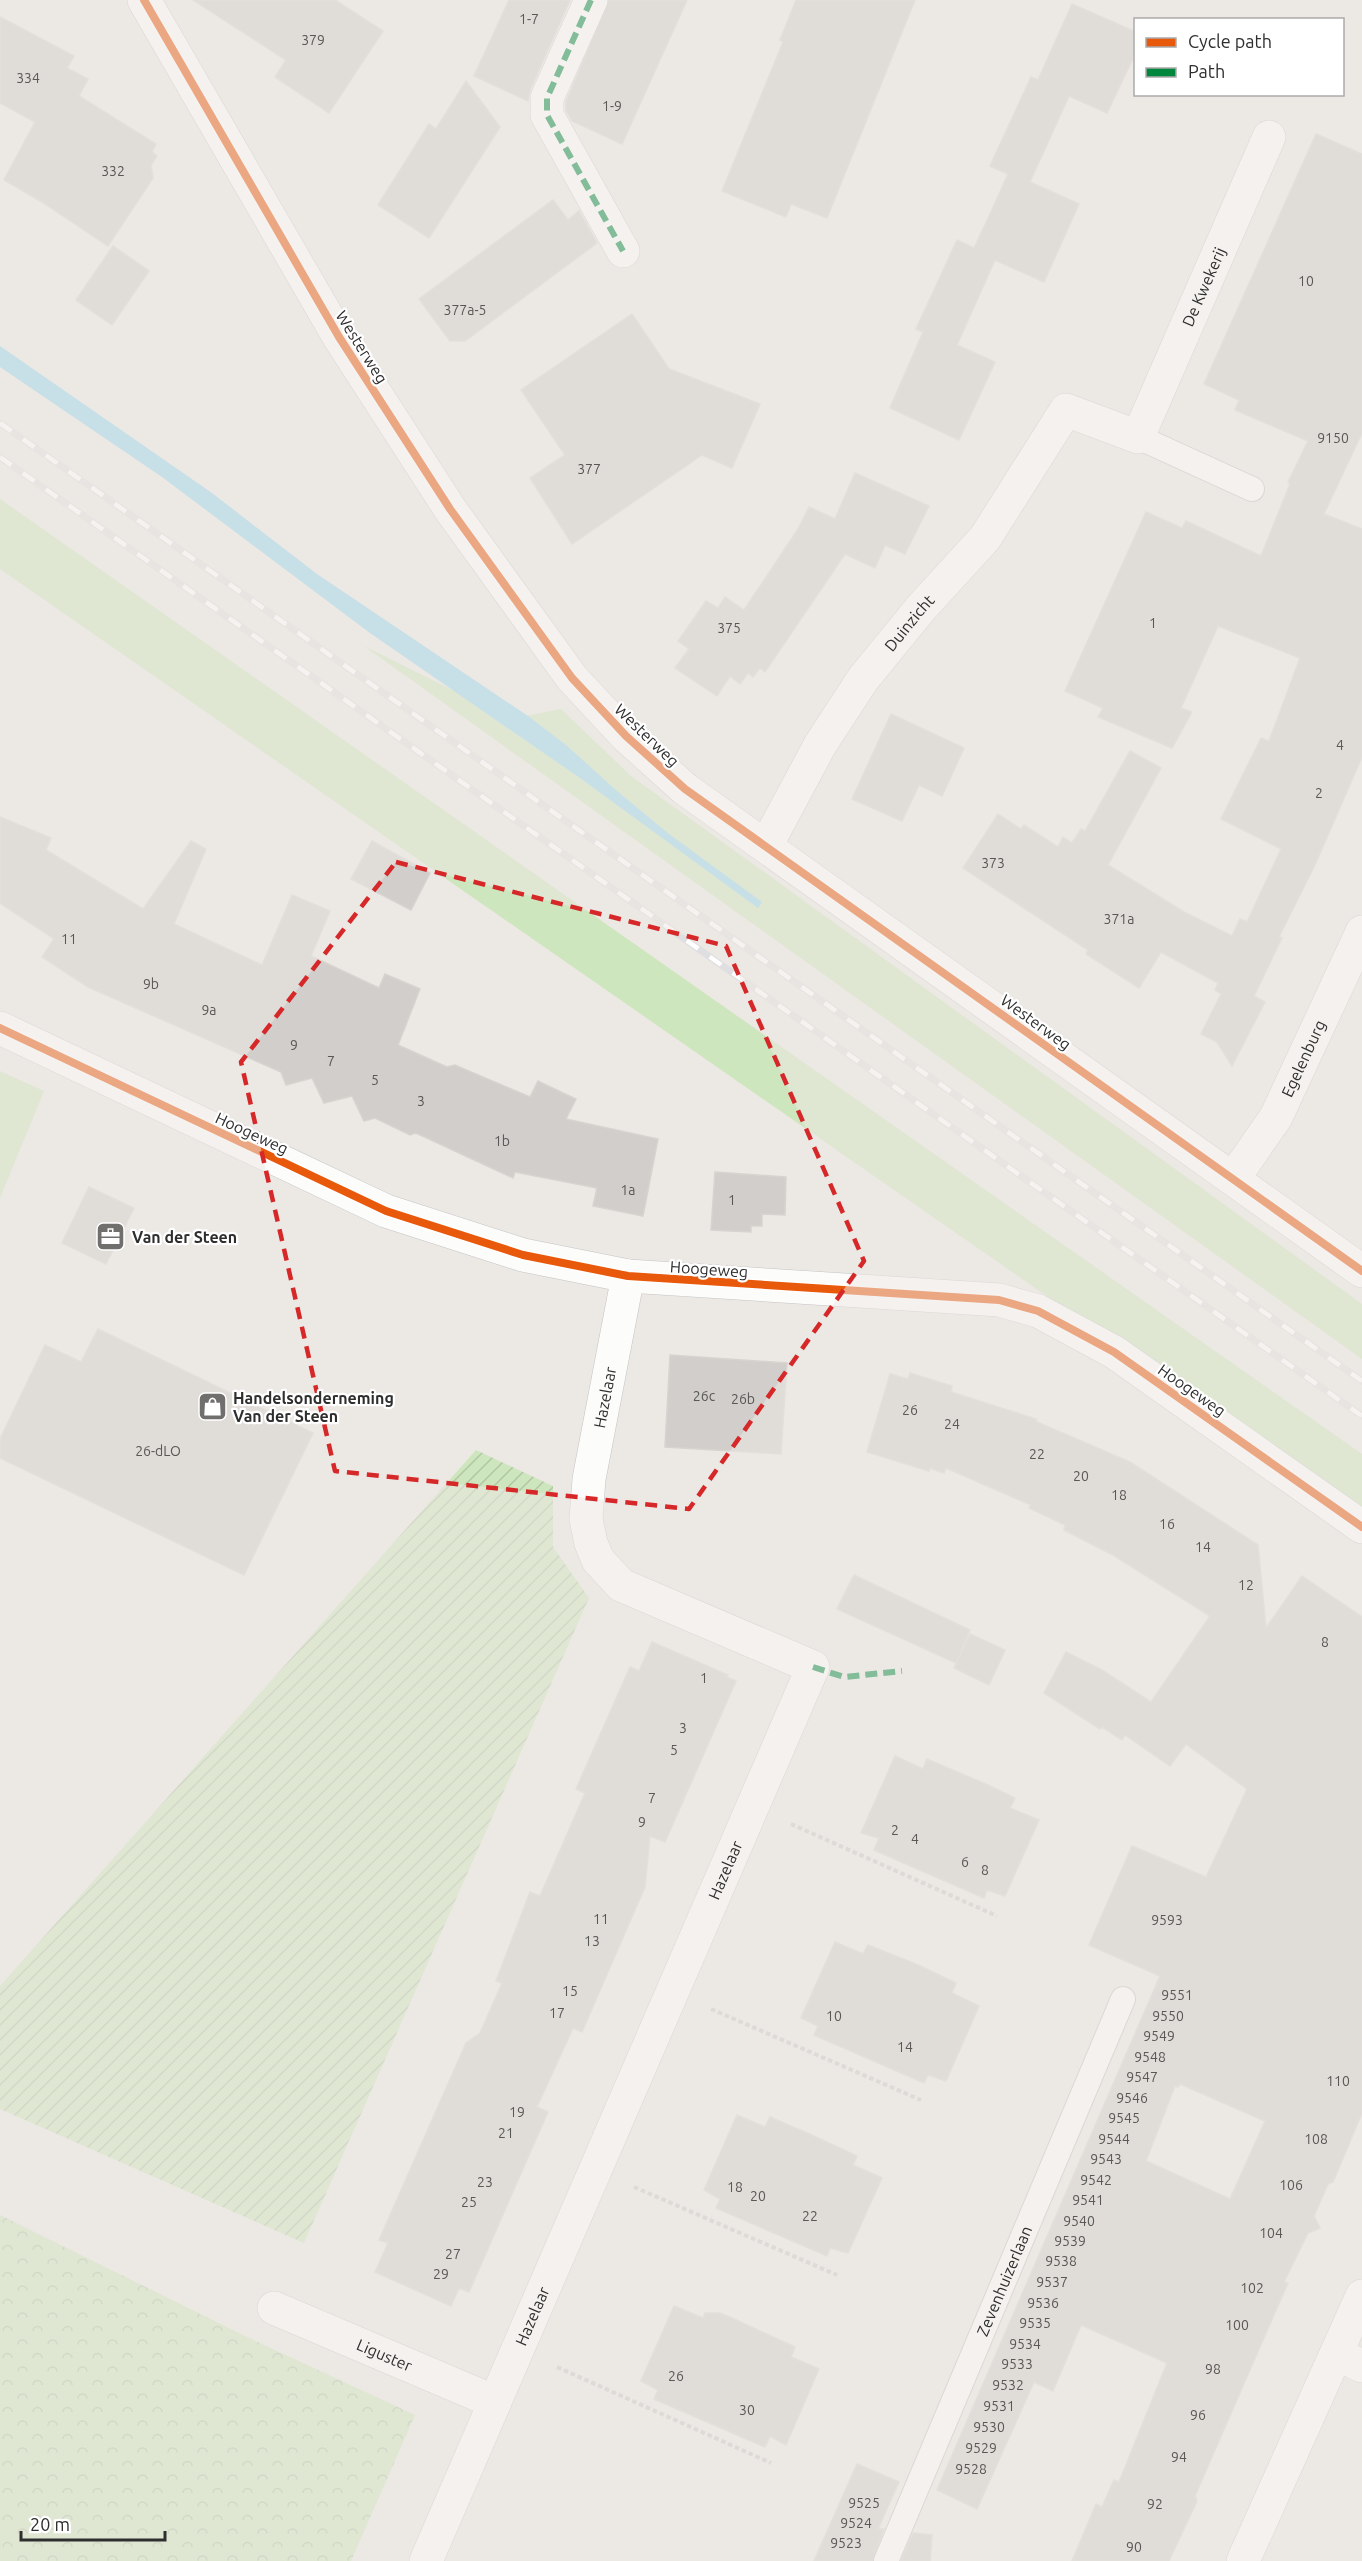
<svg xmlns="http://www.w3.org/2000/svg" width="1362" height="2561" font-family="Ubuntu,sans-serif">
<defs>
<pattern id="forest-crowns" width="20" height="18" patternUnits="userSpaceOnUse" patternTransform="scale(1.5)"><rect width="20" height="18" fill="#cee6be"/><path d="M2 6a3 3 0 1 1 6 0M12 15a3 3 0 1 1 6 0" fill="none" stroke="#b1c6a4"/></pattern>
<pattern id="garden-furrows" width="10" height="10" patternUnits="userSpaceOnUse" patternTransform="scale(1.5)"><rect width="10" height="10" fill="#cee6be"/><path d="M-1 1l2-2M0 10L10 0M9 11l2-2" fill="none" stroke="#b1c6a4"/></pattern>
</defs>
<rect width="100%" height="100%" fill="#ece8e4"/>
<g fill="#cee6be">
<polygon points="0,499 1362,1454 1362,1515 0,569"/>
<polygon points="364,646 511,719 561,709 631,776 1362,1304 1362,1359"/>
<polygon points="0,1071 44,1091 0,1198"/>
</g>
<polygon fill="url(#forest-crowns)" points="0,2215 245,2336 415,2415 351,2561 0,2561"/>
<polygon fill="url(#garden-furrows)" points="476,1450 553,1486 553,1547 589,1598 304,2243 0,2109 0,1986"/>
<polygon fill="#99d6ec" points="0,346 212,493 317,574 528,716 566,745 617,791 669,834 762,902 758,908 580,778 370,633 162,477 0,367"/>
<g fill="#d1cecb" stroke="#d7d4d0" stroke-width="1.5" fill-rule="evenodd">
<polygon points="193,0 335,0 383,31 329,113 275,77 286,60"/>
<polygon points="509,0 570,0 530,90 528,101 474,76"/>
<polygon points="609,0 687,0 622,144 572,121 566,110 566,102"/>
<polygon points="796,0 915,0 827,218 791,204 786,217 722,191 783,42 780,40"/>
<polygon points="1072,4 1136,32 1136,52 1107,113 1069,96 1030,182 1079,204 1044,282 995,260 957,345 995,362 959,440 890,408 923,332 916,329 957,240 974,248 991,212 1008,174 990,166 1031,77 1038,80"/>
<polygon points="0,17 74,56 67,68 88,79 79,96 156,144 152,152 157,156 151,165 153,178 108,246 42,202 4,180 35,122 0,103"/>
<polygon points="466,81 500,127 429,238 378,205 429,124 436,129"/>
<polygon points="1316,134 1362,154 1362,433 1324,514 1362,529 1362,757 1315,865 1279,937 1282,938 1254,996 1265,1002 1232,1066 1217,1042 1201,1034 1221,994 1215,990 1218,983 1161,952 1139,988 1086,954 1088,950 963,868 998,814 1021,829 1024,825 1058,847 1063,837 1072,843 1081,829 1085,831 1130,751 1161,768 1108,865 1184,912 1232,936 1240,919 1247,922 1281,849 1221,819 1261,738 1269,741 1300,658 1218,626 1181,708 1192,712 1172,748 1098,717 1103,708 1065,691 1146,512 1182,528 1186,521 1261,556 1290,484 1288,482 1308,441 1235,410 1239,400 1204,384"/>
<polygon points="553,200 568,220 579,211 597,243 465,341 450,341 419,299"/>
<polygon points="113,246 149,271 112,325 76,300"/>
<polygon points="632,314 669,369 760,404 732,468 702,455 572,544 530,478 565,455 521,390"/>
<polygon points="855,473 929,506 905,554 885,545 875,568 845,554 765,672 760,668 753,677 748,673 740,684 730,676 717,696 675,668 689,649 678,641 706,601 718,608 725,597 744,610 798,529 809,507 835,519"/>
<polygon points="891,714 964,748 942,796 919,785 902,821 852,799"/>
<polygon points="0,817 51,838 46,850 143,909 191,841 206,849 174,924 262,965 292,895 330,911 311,956 379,988 385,974 420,989 398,1045 447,1067 455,1065 530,1097 538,1081 576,1099 566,1119 658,1139 643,1216 593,1206 597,1188 515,1172 513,1178 416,1133 410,1135 375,1118 364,1121 352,1096 324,1103 312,1078 286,1085 281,1072 88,987 42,957 54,939 0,903"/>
<polygon points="372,841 430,873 411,910 351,879"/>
<polygon points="715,1172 786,1177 785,1215 762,1214 762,1226 751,1226 751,1232 711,1230"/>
<polygon points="89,1187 134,1208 106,1264 62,1243"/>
<polygon points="98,1329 313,1433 244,1575 0,1458 0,1439 45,1345 81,1362"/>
<polygon points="670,1355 787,1363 781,1454 665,1447"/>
<path d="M 910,1373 L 952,1386 L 951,1392 L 1036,1419 L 1037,1422 L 1130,1462 L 1258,1545 L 1266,1628 L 1302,1576 L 1362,1617 L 1362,2113 L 1339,2168 L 1333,2182 L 1328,2184 L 1314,2216 L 1320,2228 L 1308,2233 L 1284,2282 L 1288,2283 L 1195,2496 L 1197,2501 L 1169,2561 L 1072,2561 L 1096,2504 L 1102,2507 L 1114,2480 L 1119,2482 L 1167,2363 L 1081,2325 L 1053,2391 L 1034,2382 L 977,2509 L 937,2490 L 1160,1976 L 1089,1945 L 1132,1846 L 1206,1877 L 1247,1789 L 1186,1744 L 1170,1766 L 1125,1735 L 1122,1740 L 1102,1727 L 1100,1729 L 1044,1693 L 1066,1652 L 1102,1670 L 1151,1702 L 1210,1616 L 1113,1555 L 1064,1530 L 1065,1525 L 1029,1508 L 1031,1505 L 946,1468 L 944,1473 L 930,1468 L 929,1471 L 867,1452 L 890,1374 L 908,1379 ZM 1180,2084 L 1265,2121 L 1230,2199 L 1146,2161 L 1175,2086 L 1178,2087 Z"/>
<polygon points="854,1575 970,1630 956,1663 837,1609"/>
<polygon points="970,1634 1005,1650 989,1685 954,1668"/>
<polygon points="652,1642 728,1675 726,1677 736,1681 665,1842 650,1836 645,1887 582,2032 573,2028 537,2107 548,2112 469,2292 459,2288 451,2306 375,2272 388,2243 379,2240 466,2043 480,2033 502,1983 496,1981 530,1892 540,1896 585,1793 576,1789 630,1667 639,1671"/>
<polygon points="895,1756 923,1769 927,1759 988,1785 1015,1798 1010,1808 1039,1820 1005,1896 987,1890 984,1898 874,1850 879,1838 861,1833"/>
<polygon points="835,1942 863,1954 868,1945 916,1964 956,1983 952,1993 979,2006 946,2081 928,2075 924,2083 814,2035 818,2026 801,2018"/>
<polygon points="737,2115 765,2127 770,2117 814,2136 857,2156 853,2165 882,2178 848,2253 830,2248 827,2256 716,2208 720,2199 704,2190"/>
<polygon points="674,2306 703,2318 705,2313 720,2313 732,2318 795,2347 791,2357 819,2369 786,2445 770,2436 765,2447 654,2399 658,2390 641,2381"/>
<polygon points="857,2464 899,2482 878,2529 884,2529 872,2561 814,2561"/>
<polygon points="913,2533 932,2535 930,2561 901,2561"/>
</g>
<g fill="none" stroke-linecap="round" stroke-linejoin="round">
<defs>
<g id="service">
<polyline points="1138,437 1252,489"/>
<path id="s1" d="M 886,2561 L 1123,1999"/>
</g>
<polyline id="pedestrian" points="591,0 547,98 547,115 623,251"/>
<g id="minor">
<polyline points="144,0 339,337 450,509 572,678 626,736 685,789 1362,1271"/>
<path id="s2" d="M 766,846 L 820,745 L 863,679 L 921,608 L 985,538 L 1066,410 L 1138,437 L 1269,137"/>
<polyline points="0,1028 386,1211 523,1255 628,1276 999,1300 1038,1311 1114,1352 1362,1527"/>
<path id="s3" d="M 1233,1179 L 1276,1117 L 1362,932"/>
<path id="s4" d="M 274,2308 L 495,2402"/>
<polyline points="1337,2354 1362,2366"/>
<path id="s5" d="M 426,2561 L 813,1667 L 621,1585 L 598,1560 L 591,1543 L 586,1519 L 589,1479 L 628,1276"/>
<polyline points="1243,2561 1362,2296"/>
</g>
</defs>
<use href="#service" stroke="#c5c4c5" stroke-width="26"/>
<use href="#pedestrian" stroke="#c5c4c5" stroke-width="34"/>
<use href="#minor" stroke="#c5c4c5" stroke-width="34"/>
<g stroke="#c9c9c8" stroke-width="4" stroke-dasharray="4.5 3" stroke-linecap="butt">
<polyline points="791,1824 997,1916"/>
<polyline points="711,2009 921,2100"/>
<polyline points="634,2187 837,2275"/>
<polyline points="557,2367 771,2463"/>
</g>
<use href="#service" stroke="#fcfcfb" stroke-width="24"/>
<use href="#pedestrian" stroke="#fcfcfb" stroke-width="33"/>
<use href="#minor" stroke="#fcfcfb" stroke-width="33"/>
<defs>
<g id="rail">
<polyline points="0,423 1362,1381"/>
<polyline points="0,457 1362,1416"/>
</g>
</defs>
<use href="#rail" stroke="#dfdfe1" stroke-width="7"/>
<use href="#rail" stroke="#fff" stroke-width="4.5" stroke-dasharray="14" stroke-linecap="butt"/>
<g stroke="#00873e" stroke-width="6" stroke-dasharray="12 6" stroke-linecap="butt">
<polyline points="591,0 547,98 547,115 623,251"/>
<polyline points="813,1667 844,1677 902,1671"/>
</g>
<defs>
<g id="cycleway">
<polyline points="144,0 339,337 450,509 572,678 626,736 685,789 1362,1271"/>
<polyline points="0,1028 386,1211 523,1255 628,1276 999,1300 1038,1311 1114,1352 1362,1527"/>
</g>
</defs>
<use href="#cycleway" stroke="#fff" stroke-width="11"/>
<use href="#cycleway" stroke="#e8590c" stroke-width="8"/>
</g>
<path d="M0 0H1362V2561H0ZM 396,862 L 726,946 L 864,1261 L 689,1509 L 335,1471 L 241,1062 Z" fill="#ece8e4" fill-opacity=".55" fill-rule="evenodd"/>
<path fill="none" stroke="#d62828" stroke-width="4.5" stroke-dasharray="12 8" stroke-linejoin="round" d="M 396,862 L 726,946 L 864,1261 L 689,1509 L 335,1471 L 241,1062 Z"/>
<defs>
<symbol id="office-square" viewBox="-11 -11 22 22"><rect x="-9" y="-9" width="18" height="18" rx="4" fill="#706f6e" stroke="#fff"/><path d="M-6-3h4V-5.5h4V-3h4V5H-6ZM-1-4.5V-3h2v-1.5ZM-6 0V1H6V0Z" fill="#fff"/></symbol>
<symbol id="shop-square" viewBox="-11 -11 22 22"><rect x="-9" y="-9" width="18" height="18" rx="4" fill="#706f6e" stroke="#fff"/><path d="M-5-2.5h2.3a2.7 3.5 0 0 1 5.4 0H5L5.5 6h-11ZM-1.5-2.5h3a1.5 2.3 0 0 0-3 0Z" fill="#fff"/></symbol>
</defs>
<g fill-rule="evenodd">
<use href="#office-square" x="94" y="1220" width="33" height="33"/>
<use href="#shop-square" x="196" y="1390" width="33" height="33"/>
</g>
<g text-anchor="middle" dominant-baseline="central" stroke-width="4.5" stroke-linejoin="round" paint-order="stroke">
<g font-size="14" fill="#585857">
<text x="529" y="19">1-7</text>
<text x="313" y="40">379</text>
<text x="28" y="78">334</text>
<text x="612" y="106">1-9</text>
<text x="113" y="171">332</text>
<text x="1306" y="281">10</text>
<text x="465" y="310">377a-5</text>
<text x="1333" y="438">9150</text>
<text x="589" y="469">377</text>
<text x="1153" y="623">1</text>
<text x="729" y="628">375</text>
<text x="1340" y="745">4</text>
<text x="1319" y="793">2</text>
<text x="993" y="863">373</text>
<text x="1119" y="919">371a</text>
<text x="69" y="939">11</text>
<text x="151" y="984">9b</text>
<text x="209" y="1010">9a</text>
<text x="294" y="1045">9</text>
<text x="331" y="1061">7</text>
<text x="375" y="1080">5</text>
<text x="421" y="1101">3</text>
<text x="502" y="1141">1b</text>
<text x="628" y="1190">1a</text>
<text x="732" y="1200">1</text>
<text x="704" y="1396">26c</text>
<text x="743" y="1399">26b</text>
<text x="910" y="1410">26</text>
<text x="952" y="1424">24</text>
<text x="158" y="1451">26-dLO</text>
<text x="1037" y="1454">22</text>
<text x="1081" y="1476">20</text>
<text x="1119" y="1495">18</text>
<text x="1167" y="1524">16</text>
<text x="1203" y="1547">14</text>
<text x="1246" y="1585">12</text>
<text x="1325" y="1642">8</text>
<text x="704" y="1678">1</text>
<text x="683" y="1728">3</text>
<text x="674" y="1750">5</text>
<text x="652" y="1798">7</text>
<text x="642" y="1822">9</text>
<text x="895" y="1830">2</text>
<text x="915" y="1839">4</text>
<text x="965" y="1862">6</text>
<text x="985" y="1870">8</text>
<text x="601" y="1919">11</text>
<text x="1167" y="1920">9593</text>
<text x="592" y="1941">13</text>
<text x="570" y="1991">15</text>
<text x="1177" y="1995">9551</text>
<text x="557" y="2013">17</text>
<text x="834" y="2016">10</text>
<text x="1168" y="2016">9550</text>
<text x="1159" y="2036">9549</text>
<text x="905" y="2047">14</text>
<text x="1150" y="2057">9548</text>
<text x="1142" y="2077">9547</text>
<text x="1338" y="2081">110</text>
<text x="1132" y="2098">9546</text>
<text x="517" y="2112">19</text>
<text x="1124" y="2118">9545</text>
<text x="506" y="2133">21</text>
<text x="1114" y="2139">9544</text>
<text x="1316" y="2139">108</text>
<text x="1106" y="2159">9543</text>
<text x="1096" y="2180">9542</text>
<text x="485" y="2182">23</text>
<text x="1291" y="2185">106</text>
<text x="735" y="2187">18</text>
<text x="758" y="2196">20</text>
<text x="1088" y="2200">9541</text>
<text x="469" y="2202">25</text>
<text x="810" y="2216">22</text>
<text x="1079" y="2221">9540</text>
<text x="1271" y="2233">104</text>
<text x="1070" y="2241">9539</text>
<text x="453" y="2254">27</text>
<text x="1061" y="2261">9538</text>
<text x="441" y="2274">29</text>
<text x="1052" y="2282">9537</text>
<text x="1252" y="2288">102</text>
<text x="1043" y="2303">9536</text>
<text x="1035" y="2323">9535</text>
<text x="1237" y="2325">100</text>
<text x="1025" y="2344">9534</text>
<text x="1017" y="2364">9533</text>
<text x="1213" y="2369">98</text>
<text x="676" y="2376">26</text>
<text x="1008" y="2385">9532</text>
<text x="999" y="2406">9531</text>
<text x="747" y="2410">30</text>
<text x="1198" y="2415">96</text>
<text x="989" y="2427">9530</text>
<text x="981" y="2448">9529</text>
<text x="1179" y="2457">94</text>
<text x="971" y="2469">9528</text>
<text x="864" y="2503">9525</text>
<text x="1155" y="2504">92</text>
<text x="856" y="2523">9524</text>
<text x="846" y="2543">9523</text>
<text x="1134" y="2547">90</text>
</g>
<g font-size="16" fill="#2e2e2e" stroke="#fff">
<text stroke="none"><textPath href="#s2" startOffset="772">De Kwekerij</textPath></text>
<text transform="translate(362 347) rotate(58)">Westerweg</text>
<text stroke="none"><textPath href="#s2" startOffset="266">Duinzicht</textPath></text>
<text transform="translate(647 735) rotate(44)">Westerweg</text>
<text transform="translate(1036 1022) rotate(36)">Westerweg</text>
<text stroke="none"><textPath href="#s3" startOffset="140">Egelenburg</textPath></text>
<text transform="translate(252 1133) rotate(25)">Hoogeweg</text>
<text transform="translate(709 1269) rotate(4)">Hoogeweg</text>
<text transform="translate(1192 1390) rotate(35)">Hoogeweg</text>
<text stroke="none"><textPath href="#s5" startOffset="1383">Hazelaar</textPath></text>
<text stroke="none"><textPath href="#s5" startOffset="753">Hazelaar</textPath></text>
<text stroke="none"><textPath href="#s1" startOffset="304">Zevenhuizerlaan</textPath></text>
<text stroke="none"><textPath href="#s5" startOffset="267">Hazelaar</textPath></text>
<text stroke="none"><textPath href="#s4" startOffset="120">Liguster</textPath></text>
</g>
<g font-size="16" font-weight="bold" fill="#2e2e2e" stroke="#fff" text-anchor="start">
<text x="132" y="1237">Van der Steen</text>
<text x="233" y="1398">Handelsonderneming<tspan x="233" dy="18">Van der Steen</tspan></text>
</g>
</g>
<rect x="1134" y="18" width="210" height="78" fill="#ffffff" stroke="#ababab" stroke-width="1.5"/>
<rect x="1146" y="38" width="30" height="9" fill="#e8590c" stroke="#ababab" stroke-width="1.5"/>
<text x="1188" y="48" font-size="18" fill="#2e2e2e">Cycle path</text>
<rect x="1146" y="68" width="30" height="9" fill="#00873e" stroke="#ababab" stroke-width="1.5"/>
<text x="1188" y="78" font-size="18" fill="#2e2e2e">Path</text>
<path d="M21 2531v9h144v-9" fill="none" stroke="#2e2e2e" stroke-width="3"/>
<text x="30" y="2531" font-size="18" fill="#2e2e2e" stroke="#ffffff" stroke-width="4.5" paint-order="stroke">20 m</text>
</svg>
